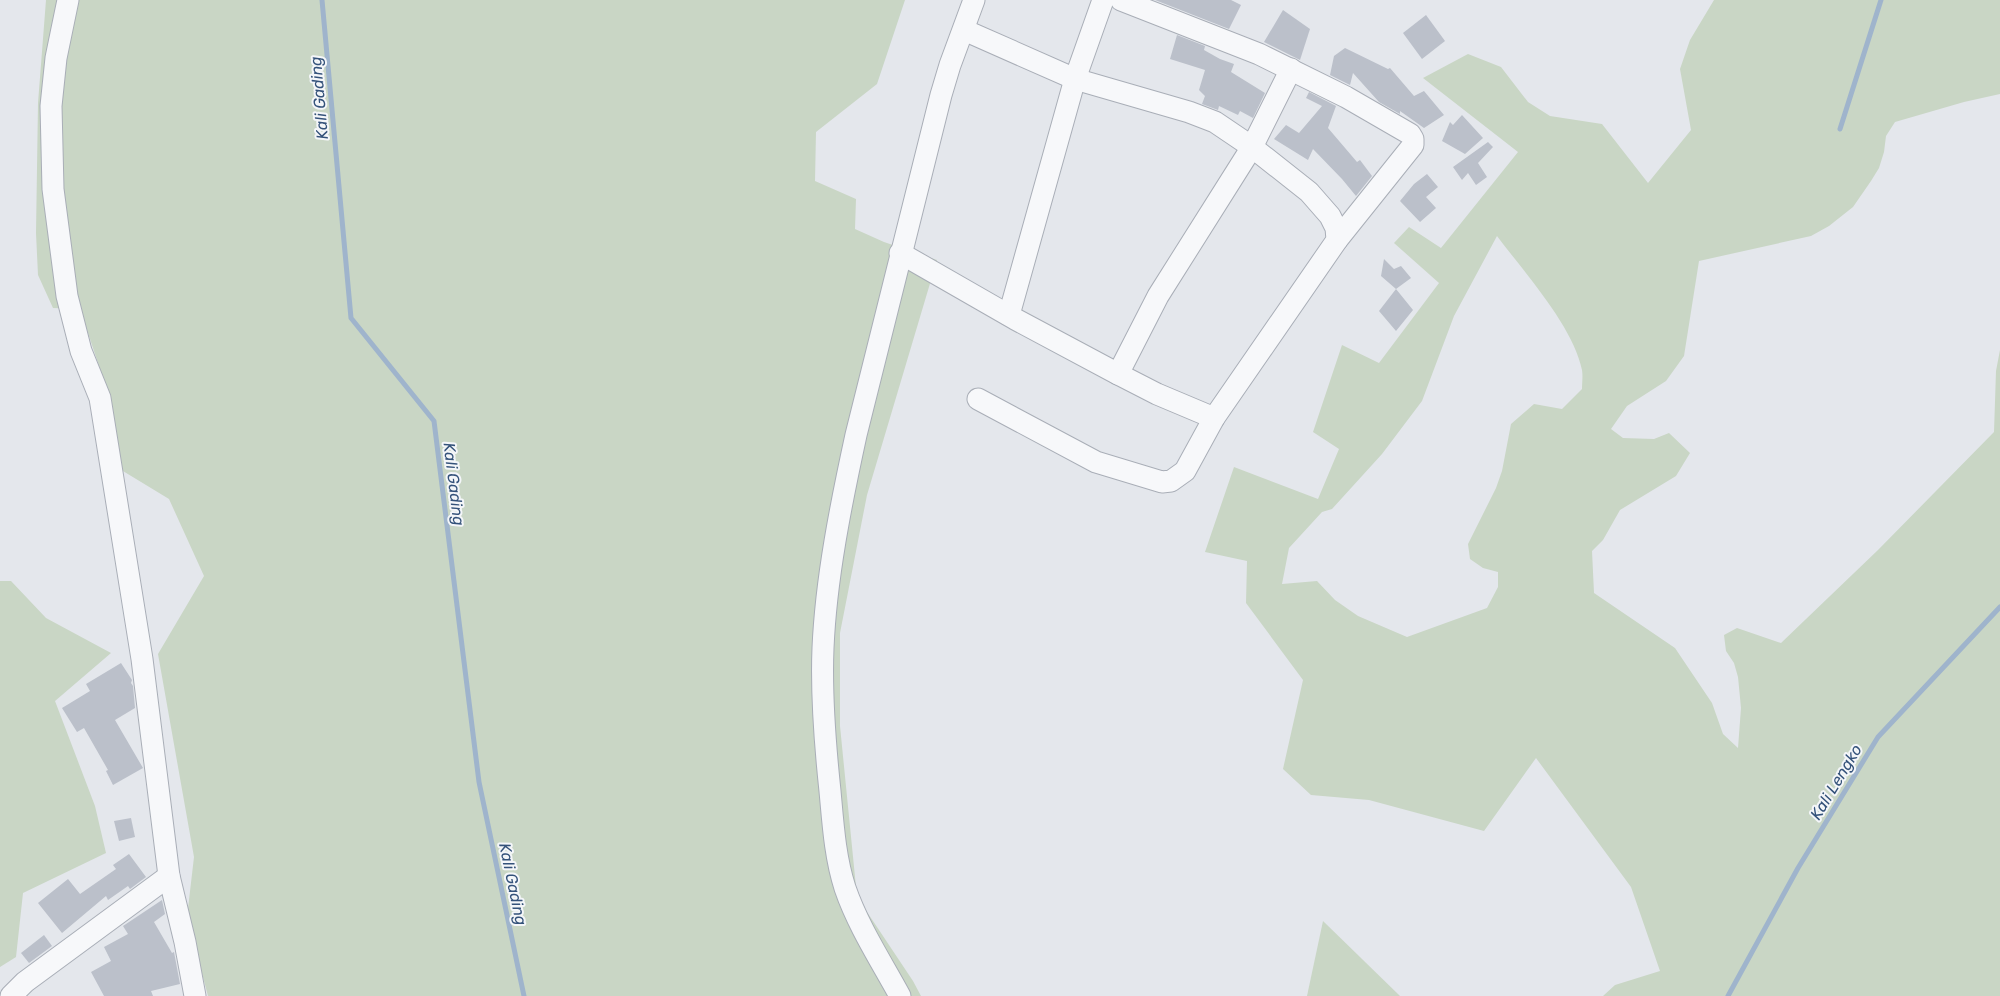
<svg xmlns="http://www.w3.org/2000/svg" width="2000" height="996" font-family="Rubik,sans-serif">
<rect width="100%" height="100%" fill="#e4e7ec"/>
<g fill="#c9d6c5" fill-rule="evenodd">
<polygon points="46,0 905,0 877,84 816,132 815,181 856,199 855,229 884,242 937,260 867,495 840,633 840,726 857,897 913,981 921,996 208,996 187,917 194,857 158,654 204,576 169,499 118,468 101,372 80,309 53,308 38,275 36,233 38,103"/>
<path d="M 1714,0 L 2000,0 L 2000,94 L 1964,102 L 1895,122 L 1886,136 L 1884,152 L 1879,168 L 1871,181 L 1853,207 L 1829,226 L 1811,236 L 1699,261 L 1684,356 L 1666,381 L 1627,406 L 1611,429 L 1623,438 L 1654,439 L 1669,433 L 1690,453 L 1676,476 L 1620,510 L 1603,540 L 1592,551 L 1594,593 L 1675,648 L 1712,703 L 1723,734 L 1738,748 L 1741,708 L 1738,677 L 1734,663 L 1726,651 L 1724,635 L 1737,628 L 1781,643 L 1878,550 L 1994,432 L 1996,371 L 2000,350 L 2000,996 L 1603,996 L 1615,985 L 1660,971 L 1631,887 L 1536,758 L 1484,831 L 1369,800 L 1311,795 L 1283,769 L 1303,680 L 1246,603 L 1247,561 L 1205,552 L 1234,467 L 1318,499 L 1339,449 L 1313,432 L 1342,345 L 1379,363 L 1439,283 L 1394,243 L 1409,227 L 1441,248 L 1518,152 L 1423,78 L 1468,54 L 1501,67 L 1528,102 L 1550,116 L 1602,124 L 1648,183 L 1691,130 L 1680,69 L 1690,40 ZM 1497,236 C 1524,272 1573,326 1582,370 C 1583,376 1582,383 1582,389 L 1562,409 L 1534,404 L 1511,424 L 1502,471 L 1496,488 L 1468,544 L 1470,559 L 1483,568 L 1498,572 L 1498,587 L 1487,608 L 1407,637 L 1358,616 L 1335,600 L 1317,581 L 1282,584 L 1289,548 L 1322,512 L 1332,509 L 1382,454 L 1422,401 L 1454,316 Z"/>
<polygon points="0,581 11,581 46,618 111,653 55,701 95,806 106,853 23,893 16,957 0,967"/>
<polygon points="1323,921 1400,996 1307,996"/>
</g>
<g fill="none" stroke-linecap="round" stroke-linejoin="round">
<g stroke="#9fb4cc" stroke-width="5">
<polyline points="322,0 351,318 434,421 479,782 524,996"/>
<polyline points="1840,129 1881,0"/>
<polyline points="1728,996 1798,868 1878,737 2000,607"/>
</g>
</g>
<g fill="#bbc0ca">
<polygon points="1155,0 1231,0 1241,5 1229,29"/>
<polygon points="1283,10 1310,29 1300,60 1264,42"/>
<polygon points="1426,15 1445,41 1422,59 1403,33"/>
<polygon points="1177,35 1205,46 1204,50 1220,59 1234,64 1231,72 1265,93 1253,118 1240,111 1238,115 1219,106 1218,110 1202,104 1205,96 1199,90 1205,70 1170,59"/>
<polygon points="1345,48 1388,69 1390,68 1414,96 1424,91 1444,115 1424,128 1400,111 1400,114 1379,102 1353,73 1350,85 1330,75 1334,56"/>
<polygon points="1309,92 1336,106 1328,128 1357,162 1360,160 1372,176 1356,196 1342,179 1313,149 1308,160 1274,139 1286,125 1299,133 1322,106 1306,98"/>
<polygon points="1462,115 1483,138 1465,154 1442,141 1450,122 1453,125"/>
<polygon points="1488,142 1493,147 1478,163 1487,177 1476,185 1468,173 1462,180 1453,167"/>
<polygon points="1427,174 1438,187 1426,197 1436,208 1420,222 1400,201 1414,184"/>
<polygon points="1384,259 1394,269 1401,266 1411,278 1396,289 1413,310 1396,331 1379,311 1396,289 1381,276"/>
<polygon points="121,663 132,680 131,683 133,686 135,708 115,720 143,768 113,785 106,771 108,770 84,728 77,732 62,708 90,691 86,684"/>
<polygon points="131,818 135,837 119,841 114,821"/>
<polygon points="129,854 146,877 130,889 128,886 108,900 106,896 62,933 38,903 68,879 80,894 116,869 113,865"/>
<polygon points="162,900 165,914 154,922 172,953 174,952 180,984 151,991 153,996 104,996 91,972 111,961 104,947 128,934 123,926"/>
<polygon points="44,935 52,946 29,963 21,953"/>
</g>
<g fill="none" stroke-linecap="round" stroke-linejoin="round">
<defs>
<g id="minor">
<polyline points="68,0 56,58 51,106 53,189 67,296 81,351 100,398 142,659 169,876 185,942 195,996"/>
<polyline points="1121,0 1259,54 1346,97 1410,134 1413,139 1413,145 1337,240"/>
<polyline points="964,30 1075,79 1189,112 1215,122 1252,147 1309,192 1330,216 1336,228 1337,240 1214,418 1185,471 1171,481 1162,482 1096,462 978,399"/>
<polyline points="900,253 1015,319 1118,374 1158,296 1252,147 1291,69"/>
<polyline points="1009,315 1075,79 1103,0"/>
<polyline points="1118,374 1157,394 1214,418"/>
<polyline points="11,996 25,982 169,876"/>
<path d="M 900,996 C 881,961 858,926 845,888 C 835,857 833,824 830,791 C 825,744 821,696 823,648 C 826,578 841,504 856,435 L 941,95 L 950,65 L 974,0"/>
</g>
</defs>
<use href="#minor" stroke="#a9aeb7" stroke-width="23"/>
<use href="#minor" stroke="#f7f8fa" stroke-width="21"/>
</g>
<g text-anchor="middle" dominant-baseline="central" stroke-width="4" stroke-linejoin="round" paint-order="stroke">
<g font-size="16" font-style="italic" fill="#34527a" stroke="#f4f6f9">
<text transform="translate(319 98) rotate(-95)">Kali Gading</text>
<text transform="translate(454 484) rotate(83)">Kali Gading</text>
<text transform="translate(1836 782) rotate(-59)">Kali Lengko</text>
<text transform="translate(513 884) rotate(78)">Kali Gading</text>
</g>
</g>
</svg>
